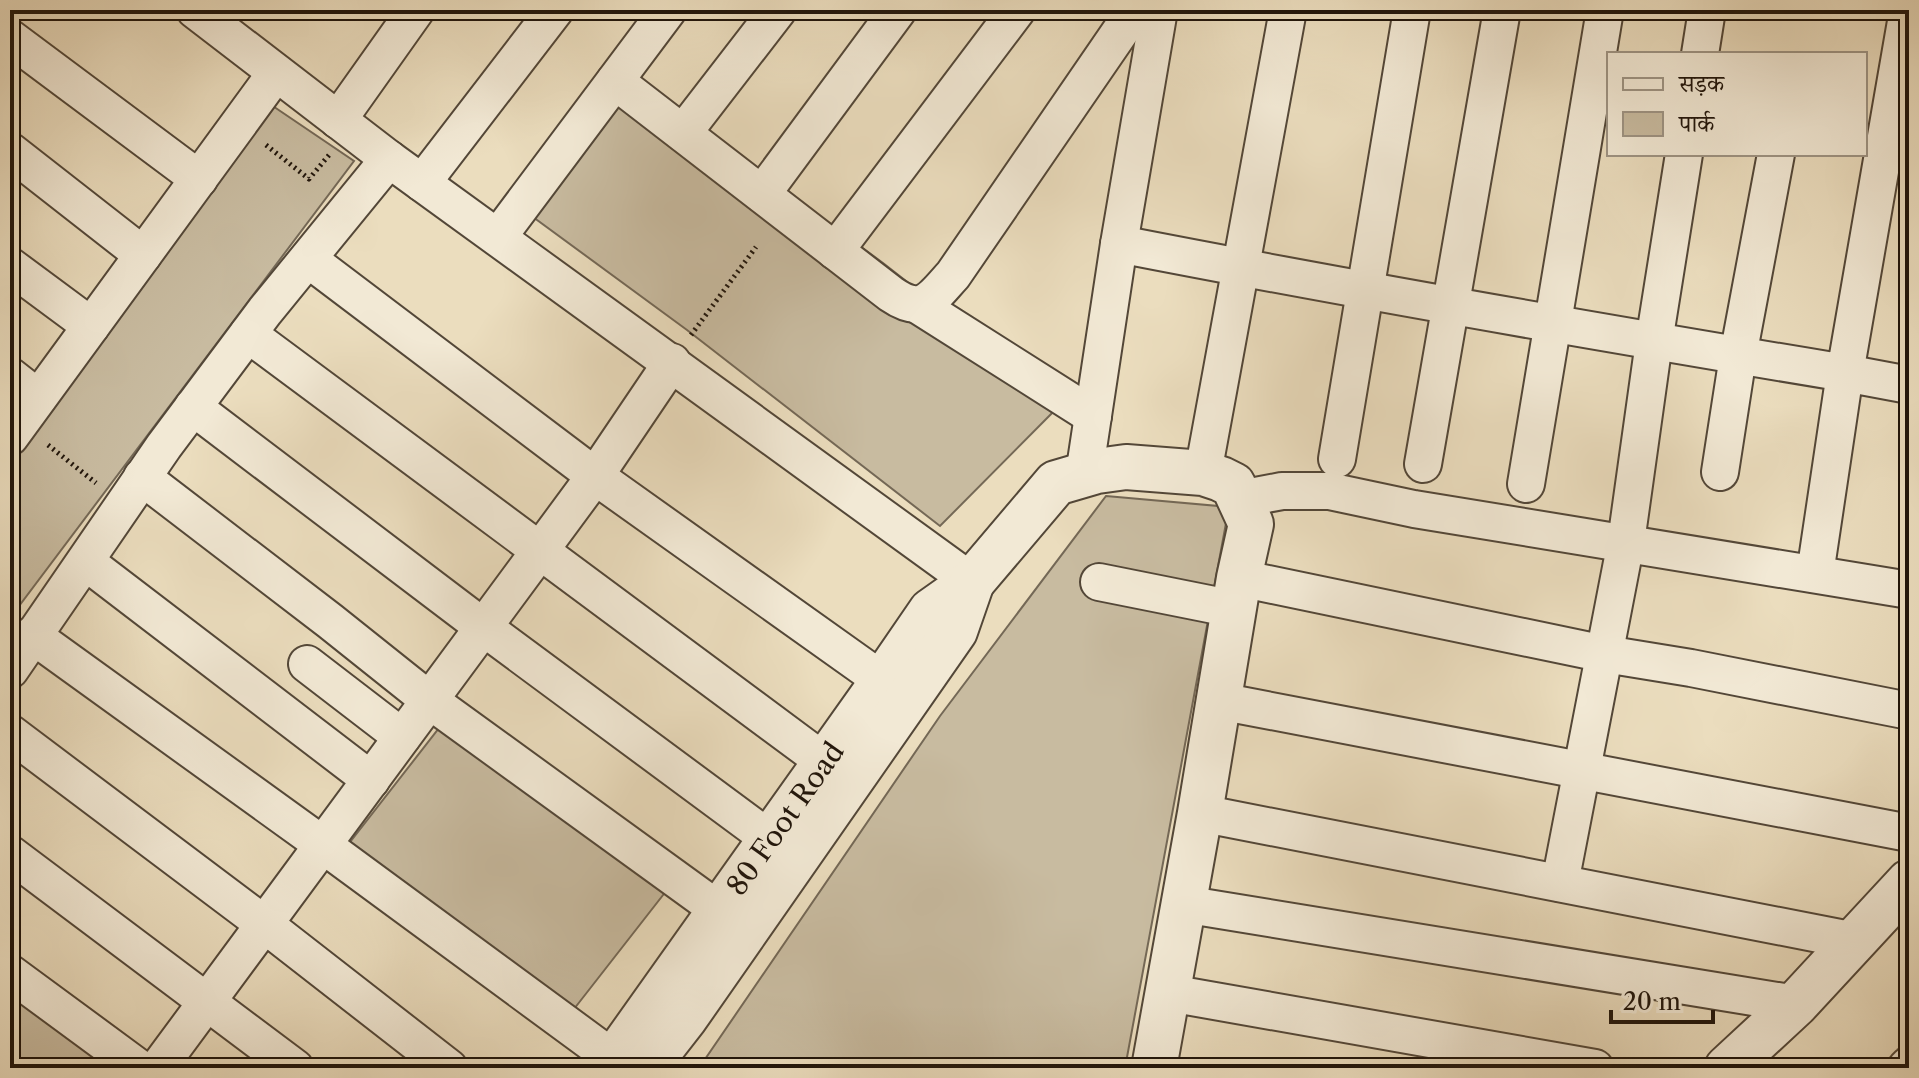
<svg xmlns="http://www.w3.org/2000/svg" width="1919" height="1078" font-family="'Libre Caslon Text','Noto Serif Devanagari',serif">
<rect width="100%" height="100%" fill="#ebddbe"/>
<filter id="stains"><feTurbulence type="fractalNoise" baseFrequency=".0025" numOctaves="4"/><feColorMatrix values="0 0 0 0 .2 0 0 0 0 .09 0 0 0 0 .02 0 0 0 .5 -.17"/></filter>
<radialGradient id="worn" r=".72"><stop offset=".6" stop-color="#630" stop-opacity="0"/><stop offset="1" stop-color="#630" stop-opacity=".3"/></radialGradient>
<g fill="#c8bba0" stroke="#746856" stroke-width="2">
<polygon points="630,77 883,263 1062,403 940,526 687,330 533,217"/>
<polygon points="258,96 354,161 10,618 10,440"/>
<polygon points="1106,496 1229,507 1125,1068 699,1068 940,716"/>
<polygon points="457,705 681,872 574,1009 347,846"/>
<polygon points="10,959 126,1068 10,1068"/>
</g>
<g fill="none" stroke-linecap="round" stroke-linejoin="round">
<defs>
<g id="minor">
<polyline points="195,10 389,159 972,582"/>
<polyline points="10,38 199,179"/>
<polyline points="1700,54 1707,10"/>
<path d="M 615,81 L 891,294 C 923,316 931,299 953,275 L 1135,10"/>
<polyline points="338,120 416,10"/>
<polyline points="683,133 778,10"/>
<polyline points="10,151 143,255"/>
<polyline points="422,183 555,10"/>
<polyline points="762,194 898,10"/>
<polyline points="498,237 668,10"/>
<path d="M 1119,244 C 1360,291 1603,333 1845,373 L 1908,10"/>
<polyline points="835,251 1017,10"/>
<polyline points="308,259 595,476 883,681"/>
<polyline points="10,266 91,326"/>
<polyline points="918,305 1093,416"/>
<polyline points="248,334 826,763"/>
<polyline points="10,376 38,398"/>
<polyline points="193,407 483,627 771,840"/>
<polyline points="10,437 276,73"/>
<polyline points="1337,459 1412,10"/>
<polyline points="1423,464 1502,10"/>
<polyline points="1720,472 1738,356 1776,154"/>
<polyline points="1203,473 1288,10"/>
<polyline points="1084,475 1119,244 1159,10"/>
<polyline points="142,477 330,621 429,700 720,911"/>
<polyline points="1526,484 1605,10"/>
<polyline points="1240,499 1282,491 1329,491 1414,509 1909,590"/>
<polyline points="86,562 371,780"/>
<polyline points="1815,574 1845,373 1909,385"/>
<polyline points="1239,578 1605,654 1691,668 1909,711"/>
<polyline points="1099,582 1234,609"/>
<polyline points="32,635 323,845 614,1059"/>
<polyline points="307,664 402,737"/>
<polyline points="10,670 164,446 265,311 389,159"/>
<polyline points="1219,701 1909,833"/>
<polyline points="10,733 264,924 449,1068"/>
<polyline points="1200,813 1855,941"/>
<polyline points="10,854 295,1068"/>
<polyline points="1560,883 1626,542 1654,342 1684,154"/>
<polyline points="1183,904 1796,1004"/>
<polyline points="10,973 139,1068"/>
<polyline points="1169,993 1595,1068"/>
<polyline points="158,1068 595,476 672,362"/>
<polyline points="1906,1068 1909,1065"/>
</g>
<g id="tertiary">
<path id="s1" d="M 608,1068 L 883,681 L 931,611 L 972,582 L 1056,483 L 1097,471 L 1126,467 L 1203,473 L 1221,479 L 1233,485 L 1251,524 L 1239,578 L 1200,813 L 1154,1068"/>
<polyline points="646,1068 685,1018 955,631 972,582"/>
<polyline points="1727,1068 1796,1004 1909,882"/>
</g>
</defs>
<use href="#minor" stroke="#534738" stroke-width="40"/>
<use href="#tertiary" stroke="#534738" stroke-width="48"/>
<g stroke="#20150b" stroke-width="5" stroke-dasharray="2 4" stroke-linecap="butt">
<polyline points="266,145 309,179 329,155"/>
<polyline points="691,335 756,247"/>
<polyline points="48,445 96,483"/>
</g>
<use href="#minor" stroke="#f2e9d5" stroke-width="36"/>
<use href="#tertiary" stroke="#f2e9d5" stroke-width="44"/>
</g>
<g text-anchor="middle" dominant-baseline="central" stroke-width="8" stroke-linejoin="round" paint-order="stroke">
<g font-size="28" fill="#20150b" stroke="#f2e9d5">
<text stroke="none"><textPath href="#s1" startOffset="306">80 Foot Road</textPath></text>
</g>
</g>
<rect width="1919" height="1078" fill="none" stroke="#ebddbe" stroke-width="40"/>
<rect x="12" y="12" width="1895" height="1054" fill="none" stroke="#20150b" stroke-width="4"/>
<rect x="20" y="20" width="1879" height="1038" fill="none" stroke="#20150b" stroke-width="2"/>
<rect x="1607" y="52" width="260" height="104" fill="#f2e9d5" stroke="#9e9484" stroke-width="2"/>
<rect x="1623" y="78" width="40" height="12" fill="#f2e9d5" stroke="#9e9484" stroke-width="2"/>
<text x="1679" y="92" font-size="24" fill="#20150b">सड़क</text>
<rect x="1623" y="112" width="40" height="24" fill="#c8bba0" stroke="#9e9484" stroke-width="2"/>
<text x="1679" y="132" font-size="24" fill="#20150b">पार्क</text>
<path d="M1611 1010v12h102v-12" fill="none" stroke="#20150b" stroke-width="4"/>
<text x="1623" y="1010" font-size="24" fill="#20150b" stroke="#f2e9d5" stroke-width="6" paint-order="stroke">20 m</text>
<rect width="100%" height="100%" filter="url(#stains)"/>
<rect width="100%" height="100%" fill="url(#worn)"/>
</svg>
